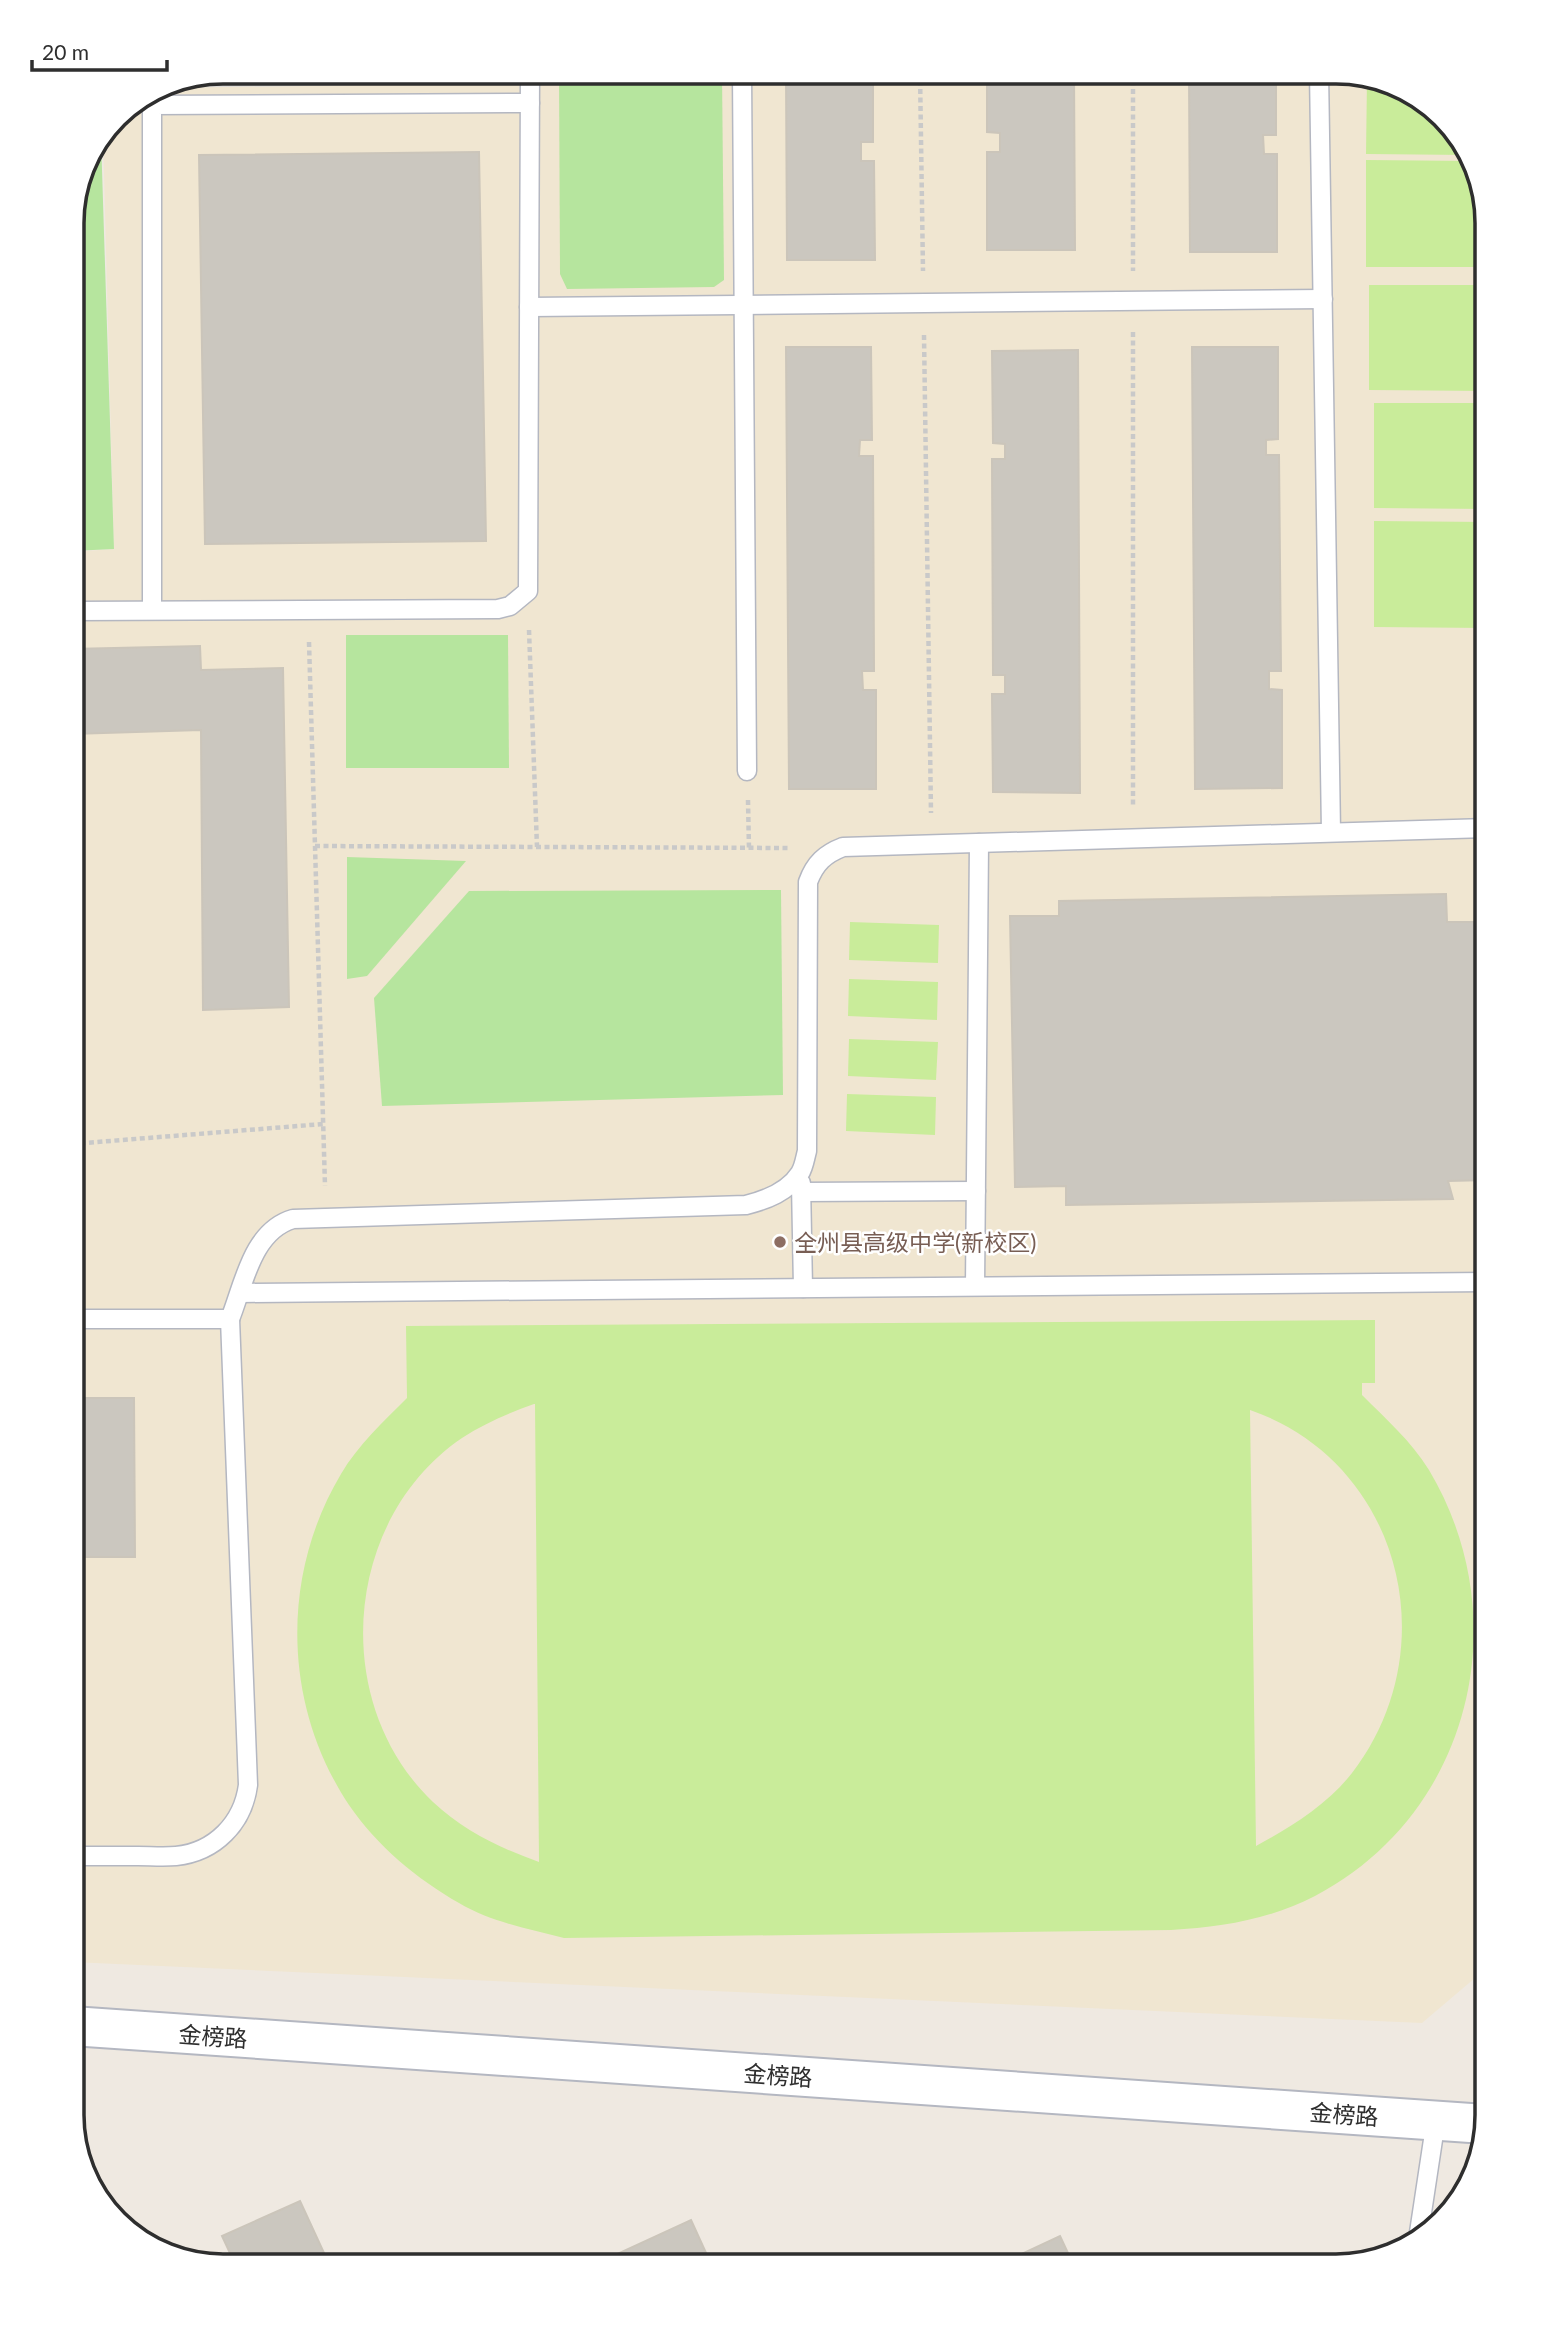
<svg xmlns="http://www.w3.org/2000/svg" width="1559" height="2338" font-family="Lato,'Noto Sans SC',sans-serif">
<rect width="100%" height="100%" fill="#efe9e1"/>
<polygon fill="#f0e6d1" points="223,72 1345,72 1420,97 1467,148 1487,223 1487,1932 1482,1972 1422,2023 72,1962 72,552 114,549 103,136 116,116 166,83"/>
<g fill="#b6e59e">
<polygon points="559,72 722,72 724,280 714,287 567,289 560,274"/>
<polygon points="101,138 114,549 72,551 72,214 83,165"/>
<polygon points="346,635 508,635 509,768 346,768"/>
<polygon points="347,857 466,861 367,976 347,979"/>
<polygon points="781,890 783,1095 382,1106 374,998 469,891"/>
</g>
<g fill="#c9ec9a" fill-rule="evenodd">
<polygon points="1367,79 1420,97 1467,148 1469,155 1366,154"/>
<polygon points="1366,160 1471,161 1487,223 1487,267 1366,267"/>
<polygon points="1369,285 1487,285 1487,391 1369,390"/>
<polygon points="1374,403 1487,403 1487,509 1374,508"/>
<polygon points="1374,521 1487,522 1487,628 1374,627"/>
<polygon points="850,922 939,925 938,963 849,960"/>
<polygon points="849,979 938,982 937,1020 848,1016"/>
<polygon points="849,1039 938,1042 936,1080 848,1076"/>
<polygon points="847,1094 936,1097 935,1135 846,1131"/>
<path d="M 1375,1320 L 1375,1383 L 1362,1383 L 1362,1395 C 1386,1419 1411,1441 1429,1470 C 1518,1619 1471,1814 1315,1896 C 1268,1920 1222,1927 1171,1930 L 564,1938 C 529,1929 491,1922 459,1903 C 417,1879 377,1846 349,1805 C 283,1706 280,1576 341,1474 C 358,1445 384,1421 407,1398 L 406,1326 ZM 534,1404 L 535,1404 L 539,1862 C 500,1848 464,1831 433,1802 C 329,1703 343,1519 462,1438 C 485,1423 509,1413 534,1404 ZM 1250,1410 C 1401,1462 1448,1649 1352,1773 C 1327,1805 1291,1827 1256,1846 Z"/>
</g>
<polygon fill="#dfdcd8" points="223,72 508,72 508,83 158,88 166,83"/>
<g fill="#cbc7bf" stroke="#cbc5ba" stroke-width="2">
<polygon points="786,72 873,72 873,142 861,142 861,161 874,161 875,260 787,260"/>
<polygon points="987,72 1074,72 1075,250 987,250 987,152 1000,152 1000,133 987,132"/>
<polygon points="1189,72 1276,72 1276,135 1263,135 1264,154 1277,154 1277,252 1190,252"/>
<polygon points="479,152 486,541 205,544 199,155"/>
<polygon points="786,347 871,347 872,440 860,440 859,456 873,456 874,671 862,671 863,690 876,690 876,789 789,789"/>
<polygon points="1192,347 1278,347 1278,439 1266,440 1266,455 1279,455 1281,671 1269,671 1269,689 1282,690 1282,788 1195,789"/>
<polygon points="1078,350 1080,793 993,792 992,694 1005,694 1005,675 993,675 992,459 1005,459 1005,444 993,443 992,351"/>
<polygon points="200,646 201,670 283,668 289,1007 203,1010 201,730 72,734 72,649"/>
<polygon points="1446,894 1447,922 1487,922 1487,1180 1448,1181 1453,1199 1066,1205 1066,1186 1015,1187 1010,916 1059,916 1059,901"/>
<polygon points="72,1398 134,1398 135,1557 75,1557 77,1802 72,1802"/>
<polygon points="300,2201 330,2266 236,2266 222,2236"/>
<polygon points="691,2220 712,2266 618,2266 613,2256"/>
<polygon points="1060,2236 1074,2266 996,2266"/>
</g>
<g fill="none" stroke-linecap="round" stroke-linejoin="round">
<defs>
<g id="service">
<polyline points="742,72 747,771"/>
<polyline points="1319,72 1331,832"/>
<polyline points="529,307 1323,299"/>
<polyline points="152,610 152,105 530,103"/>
<polyline points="72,611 498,609 510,606 528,591 530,72"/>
<polyline points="801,1183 803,1288"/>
<polyline points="801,1192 976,1191"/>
<polyline points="975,1286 979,843"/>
<polyline points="240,1293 1487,1282"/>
<path d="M 230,1319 C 244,1284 252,1231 293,1219 L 746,1205 C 766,1200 788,1192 800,1173 C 804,1167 805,1158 807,1151 L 808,882 C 815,863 825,854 843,847 L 1487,828"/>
<path d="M 72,1856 C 94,1856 116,1856 138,1856 C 150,1856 164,1857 176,1856 C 215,1852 243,1823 248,1785 L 230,1319 L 72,1319"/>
<polyline points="1418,2239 1436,2120"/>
</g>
<polyline id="secondary" points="72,2026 1485,2124"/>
</defs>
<use href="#service" stroke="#b4b7c1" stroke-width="21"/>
<use href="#secondary" stroke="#b4b7c1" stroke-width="42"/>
<g stroke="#c9c9c9" stroke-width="4.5" stroke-dasharray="5 3.5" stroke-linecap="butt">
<polyline points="920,72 923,271"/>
<polyline points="1133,72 1133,271"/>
<polyline points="1133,332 1133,806"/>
<polyline points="924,335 931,813"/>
<polyline points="529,630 537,847"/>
<polyline points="309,642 325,1186"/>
<polyline points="748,800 749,849"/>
<polyline points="315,846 790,848"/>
<polyline points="72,1144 323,1124"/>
</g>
<use href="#service" stroke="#fff" stroke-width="18"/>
<use href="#secondary" stroke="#fff" stroke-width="38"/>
</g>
<circle fill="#8d6e63" stroke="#fff" stroke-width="2.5" cx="780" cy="1242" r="7"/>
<g text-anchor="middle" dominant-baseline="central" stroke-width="5" stroke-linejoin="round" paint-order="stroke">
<g font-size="23" fill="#785e54" stroke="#fff" text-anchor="start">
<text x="794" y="1242">全州县高级中学(新校区)</text>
</g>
<g font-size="23" fill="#2e2e2e" stroke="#fff">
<text transform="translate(213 2036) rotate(4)">金榜路</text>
<text transform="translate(778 2075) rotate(4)">金榜路</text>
<text transform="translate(1344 2114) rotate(4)">金榜路</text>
</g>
</g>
<path d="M0 0H1559V2338H0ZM223 84H1336A139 139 0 0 1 1475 223V2115A139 139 0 0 1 1336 2254H223A139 139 0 0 1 84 2115V223A139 139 0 0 1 223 84Z" fill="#fff" fill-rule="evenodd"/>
<path fill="none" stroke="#2e2e2e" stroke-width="3.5" d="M223 84H1336A139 139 0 0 1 1475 223V2115A139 139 0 0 1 1336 2254H223A139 139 0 0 1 84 2115V223A139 139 0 0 1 223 84Z"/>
<path d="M32 60v10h135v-10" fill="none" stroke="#2e2e2e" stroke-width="3.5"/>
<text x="42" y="60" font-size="21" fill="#2e2e2e" stroke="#ffffff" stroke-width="5" paint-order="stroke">20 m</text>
</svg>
